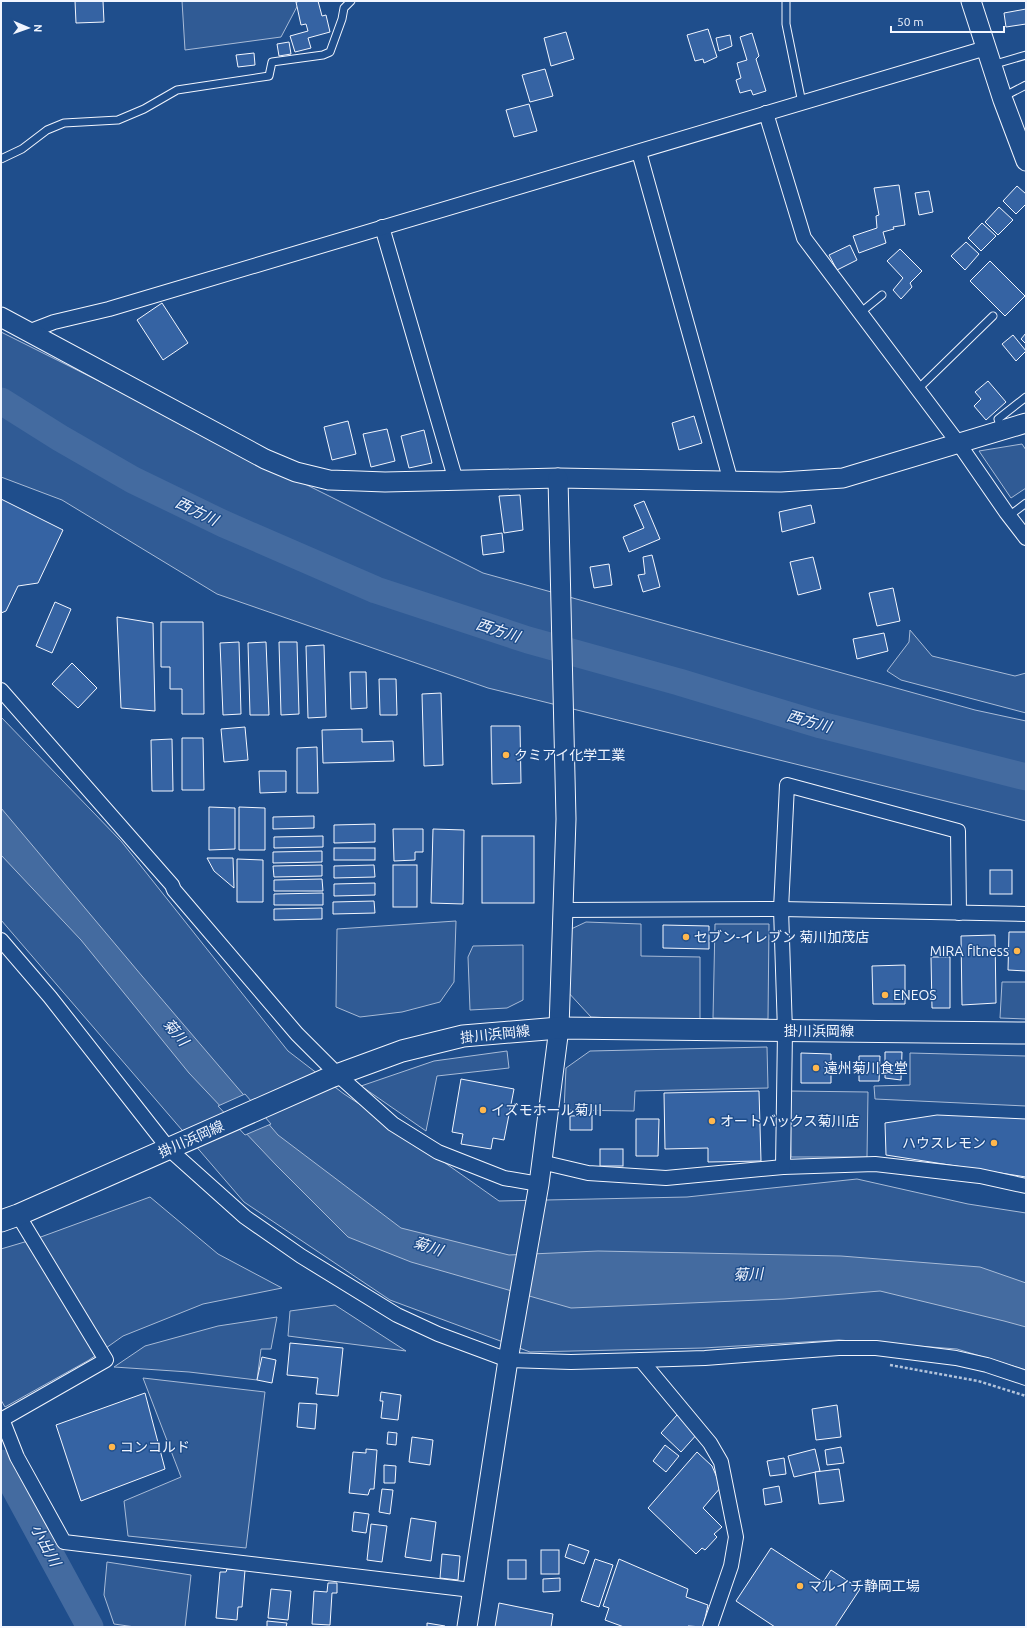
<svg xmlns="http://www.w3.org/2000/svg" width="1027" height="1628" font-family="Ubuntu,'Noto Sans JP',sans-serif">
<rect width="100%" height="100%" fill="#1f4e8c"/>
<g fill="#305b95" stroke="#a8bbd7">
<polygon points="182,1 300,1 281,37 185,50"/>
<polygon points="1,332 483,573 975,710 1026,721 1026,821 488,688 217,594 62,500 1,477"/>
<polygon points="1022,444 1026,450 1026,488 1011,498 979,451"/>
<polygon points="910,630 932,656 1015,676 1026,673 1026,713 901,680 887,671 909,642"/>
<polygon points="1,717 121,841 288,1051 344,1094 390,1124 499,1201 687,1197 857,1179 968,1204 1026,1213 1026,1370 957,1349 839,1340 703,1348 530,1352 390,1300 244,1202 1,920"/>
<polygon points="456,921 454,982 440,1002 402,1012 360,1017 336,1007 337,929"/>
<polygon points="586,922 641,924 641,956 700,957 700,1022 591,1017 566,990 569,930"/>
<polygon points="715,924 769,924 768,1019 713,1018"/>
<polygon points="523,945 523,1000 507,1008 470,1010 468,957 473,946"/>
<polygon points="1002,982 1026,982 1026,1019 1000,1018"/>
<polygon points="767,1047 768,1088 635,1091 634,1111 564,1110 566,1068 590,1051"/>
<polygon points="507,1051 509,1068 437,1076 426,1131 361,1086 434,1061"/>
<polygon points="910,1053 1026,1056 1026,1106 875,1099 874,1086 910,1085"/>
<polygon points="790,1091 868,1092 867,1157 791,1157"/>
<polygon points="150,1197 218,1254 282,1288 203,1304 123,1336 89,1360 5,1407 1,1400 1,1249 38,1238"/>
<polygon points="335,1305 406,1351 288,1336 290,1311"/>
<polygon points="277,1317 271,1349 261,1349 257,1380 189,1372 114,1367 145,1346 218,1326"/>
<polygon points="143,1378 265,1392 246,1548 128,1536 124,1501 181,1477"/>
<polygon points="107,1562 191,1575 185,1627 135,1627 114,1624 104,1595"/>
</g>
<polygon fill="#446ba0" stroke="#a8bbd7" points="1,808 142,976 278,1135 401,1228 509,1255 598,1251 841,1256 980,1267 1026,1283 1026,1327 1004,1321 880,1291 784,1299 571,1308 411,1262 348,1237 276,1165 189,1073 81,940 1,855"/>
<polygon fill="#1f4e8c" stroke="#a8bbd7" points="245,1094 271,1124 245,1135 218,1106"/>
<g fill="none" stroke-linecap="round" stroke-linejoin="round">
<g stroke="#446ba0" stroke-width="27">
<polyline points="1,401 60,438 133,480 224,524 376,590 528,640 679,682 821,725 1026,777"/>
<polyline points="1,1463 90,1627"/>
</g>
</g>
<g fill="#3563a3" stroke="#f2f6ff">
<polygon points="75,1 103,1 104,22 76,23"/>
<polygon points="301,1 318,1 322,16 326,15 330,32 308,38 311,48 295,52 290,36 308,31 306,24 301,25 296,2"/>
<polygon points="1026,9 1026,24 1006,27 1004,13"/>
<polygon points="708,29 717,57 704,63 703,59 695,61 687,35"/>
<polygon points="566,32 574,59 551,66 544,38"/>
<polygon points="752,33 759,56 756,59 766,91 753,95 751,90 740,93 736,80 741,78 737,63 747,60 740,37"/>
<polygon points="730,35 732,46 719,51 716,38"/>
<polygon points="289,42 291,54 279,56 277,44"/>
<polygon points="254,53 255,65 238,67 236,55"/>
<polygon points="545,69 553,96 530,102 522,75"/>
<polygon points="529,104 537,131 514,137 506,110"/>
<polygon points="899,185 905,225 893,227 894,229 883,232 886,243 859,253 853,236 877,228 876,216 879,215 874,188"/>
<polygon points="1017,186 1026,194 1026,204 1016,214 1003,201"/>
<polygon points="929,191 933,212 919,215 915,193"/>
<polygon points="999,207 1013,220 998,235 985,222"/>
<polygon points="982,223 996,236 981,251 968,238"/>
<polygon points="966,242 979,254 965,270 951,256"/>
<polygon points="850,245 857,260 837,270 829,255"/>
<polygon points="900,249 922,271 910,283 912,287 901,299 893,290 903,278 887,261"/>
<polygon points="990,261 1025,296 1005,316 970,281"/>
<polygon points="162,303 188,343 163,360 137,320"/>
<polygon points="1026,333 1026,344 1021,339"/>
<polygon points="1013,335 1026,351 1016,361 1002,344"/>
<polygon points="988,381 1006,402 986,420 974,406 981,399 975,392"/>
<polygon points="694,416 702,443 679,450 672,423"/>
<polygon points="348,421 356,454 332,460 324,427"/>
<polygon points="387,429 395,461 371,467 363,434"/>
<polygon points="424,430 432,463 409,468 401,436"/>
<polygon points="520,495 523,530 504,533 499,496"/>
<polygon points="1,499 63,530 38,583 18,586 6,611 1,613"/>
<polygon points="644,501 660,539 629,552 623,537 644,528 634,505"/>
<polygon points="811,505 815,523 782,532 779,512"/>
<polygon points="502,533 504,552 483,555 481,536"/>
<polygon points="652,555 660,587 643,592 638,575 645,574 643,557"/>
<polygon points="813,557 821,589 798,595 790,562"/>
<polygon points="609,564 612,585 594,588 590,567"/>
<polygon points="893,588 900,621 877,626 869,593"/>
<polygon points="55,602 71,609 52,653 36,646"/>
<polygon points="117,617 153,623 155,711 121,708"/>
<polygon points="161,622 203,622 204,714 182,714 182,689 170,689 170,667 161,667"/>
<polygon points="884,633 888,651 857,659 853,639"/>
<polygon points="239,642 241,714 223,715 220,643"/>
<polygon points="266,642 269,715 250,715 248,643"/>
<polygon points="279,642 297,642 299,714 281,715"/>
<polygon points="324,645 326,717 308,718 306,646"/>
<polygon points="72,663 97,688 78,708 52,684"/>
<polygon points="350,672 366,672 367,708 351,709"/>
<polygon points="379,679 396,679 397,715 380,715"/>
<polygon points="441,693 443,765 424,766 422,694"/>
<polygon points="491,726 520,726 521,783 492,784"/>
<polygon points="245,727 248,760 224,762 221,729"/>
<polygon points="362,729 362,742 393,741 394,761 323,763 322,730"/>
<polygon points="182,738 203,738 204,790 182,790"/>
<polygon points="172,739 173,791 152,791 151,740"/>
<polygon points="317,747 318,793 297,793 297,748"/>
<polygon points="259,771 286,771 286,792 260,793"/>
<polygon points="209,807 235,808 235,849 209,850"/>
<polygon points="239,807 265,808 265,850 239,850"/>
<polygon points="314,816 314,828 273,829 273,817"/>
<polygon points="375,824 375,842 334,843 334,825"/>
<polygon points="393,829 423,829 423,852 415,852 415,860 394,861"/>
<polygon points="433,829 464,830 463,904 431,903"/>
<polygon points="323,836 323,847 274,848 274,837"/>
<rect x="482" y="836" width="52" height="67"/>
<rect x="334" y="848" width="41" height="12"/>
<polygon points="322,851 322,862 273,863 273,852"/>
<polygon points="207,858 233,858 234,888 214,871"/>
<polygon points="237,859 263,860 263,902 237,902"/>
<polygon points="322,865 322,876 274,877 273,866"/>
<polygon points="374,865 375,877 334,878 334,866"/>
<rect x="393" y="865" width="24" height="42"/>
<rect x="990" y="870" width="22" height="24"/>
<polygon points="322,879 323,891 274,891 274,880"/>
<polygon points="375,883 375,895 334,896 334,884"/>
<polygon points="323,893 323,905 274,905 274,894"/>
<polygon points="374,901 375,913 333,914 333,902"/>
<polygon points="322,908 322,919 274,920 274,909"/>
<polygon points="663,925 709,926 709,949 663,948"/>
<polygon points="1009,932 1026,932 1026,971 1008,970"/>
<polygon points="995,935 996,1003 962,1005 961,936"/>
<polygon points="931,957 950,957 950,1008 932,1008"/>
<polygon points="905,965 905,1004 873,1004 872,966"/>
<polygon points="885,1052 902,1052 901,1080 885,1078"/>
<polygon points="801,1053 831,1054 831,1083 801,1083"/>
<polygon points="859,1056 880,1056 879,1081 859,1081"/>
<polygon points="461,1079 514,1089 504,1140 493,1138 491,1149 461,1144 463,1134 452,1132"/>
<polygon points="759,1091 761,1161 708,1162 708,1148 665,1149 664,1093"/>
<polygon points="592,1115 592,1130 570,1130 570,1116"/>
<polygon points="937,1115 1026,1119 1026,1177 886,1155 885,1123"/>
<polygon points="636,1119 659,1119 658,1156 636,1156"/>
<rect x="600" y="1149" width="23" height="17"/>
<polygon points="290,1343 343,1348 338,1396 316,1394 318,1378 287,1375"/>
<polygon points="262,1357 276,1360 272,1383 257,1380"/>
<polygon points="381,1392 401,1395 398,1420 381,1418 383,1401 380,1401"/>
<polygon points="145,1393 165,1469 81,1501 56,1425"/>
<polygon points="299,1403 317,1404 315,1429 297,1427"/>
<polygon points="837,1405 841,1437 816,1440 812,1409"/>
<polygon points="677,1415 698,1433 681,1452 661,1433"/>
<polygon points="388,1432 397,1433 396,1445 387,1444"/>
<polygon points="412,1437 433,1440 430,1465 409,1462"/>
<polygon points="665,1445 679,1456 666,1472 653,1461"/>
<polygon points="841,1447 844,1463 827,1465 825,1450"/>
<polygon points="366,1449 377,1450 374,1489 370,1489 368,1495 349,1493 353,1452 366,1453"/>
<polygon points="815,1449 820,1471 794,1477 788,1456"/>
<polygon points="697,1452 712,1466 721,1487 703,1508 722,1527 714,1534 717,1537 705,1550 702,1548 696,1554 648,1508"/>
<polygon points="784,1458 786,1474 770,1476 767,1461"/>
<polygon points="384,1465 396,1466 395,1483 384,1483"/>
<polygon points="839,1469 844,1501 819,1504 815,1472"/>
<polygon points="779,1486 782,1502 765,1505 763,1489"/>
<polygon points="382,1489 393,1490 390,1514 379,1512"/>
<polygon points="354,1512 369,1514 366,1533 352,1531"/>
<polygon points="411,1518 436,1522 431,1561 405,1557"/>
<polygon points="371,1524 387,1526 382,1562 367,1560"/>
<polygon points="569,1544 589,1551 584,1564 565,1557"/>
<polygon points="771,1548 823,1582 831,1570 860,1589 835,1627 775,1627 736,1601"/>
<rect x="541" y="1550" width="18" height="24"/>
<polygon points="442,1554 460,1556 458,1580 440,1578"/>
<polygon points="595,1559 613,1565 599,1607 581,1601"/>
<polygon points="619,1559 688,1589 686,1597 708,1605 703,1627 688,1626 687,1627 624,1627 605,1620 609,1608 603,1606"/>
<rect x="508" y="1560" width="18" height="19"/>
<polygon points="227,1569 245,1570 242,1607 238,1607 237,1620 216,1618 220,1572 226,1572"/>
<polygon points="560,1578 560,1591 543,1592 543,1579"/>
<polygon points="328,1583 337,1583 337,1593 332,1593 330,1625 312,1624 314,1591 327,1592"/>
<polygon points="271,1589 291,1591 288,1620 268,1618"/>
<polygon points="499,1603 553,1614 551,1627 495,1627"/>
<polygon points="267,1621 287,1623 286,1627 267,1627"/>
<polygon points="427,1623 445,1626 445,1627 427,1627"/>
</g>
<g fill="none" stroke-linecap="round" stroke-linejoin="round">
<defs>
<g id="lane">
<polyline points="786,1 786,24 802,103"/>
<polyline points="992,65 1026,55"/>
<polyline points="1003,97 1026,85"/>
<polyline points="1,159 22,149 47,130 64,123 118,120 144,109 177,90 269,76 272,62 323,55 330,52 342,19 344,8 351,1"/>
<polyline points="860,313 882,295"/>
<polyline points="918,389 993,316"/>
<polyline points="1001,429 998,419 1026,397"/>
<polyline points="1009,516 1026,503"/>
</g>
<g id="street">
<polyline points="766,113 804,238 959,444 1006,512 1026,538"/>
<polyline points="639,152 731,482"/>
<polyline points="382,227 456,481"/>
<polyline points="28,332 54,322 109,309 986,48"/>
<polyline points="1,690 172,885 174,890 297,1034 338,1075 393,1124 438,1152 504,1178 539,1184"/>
<polyline points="564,910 781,909 1026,914"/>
<polyline points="1,940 50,997 169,1149 245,1217 301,1256 397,1315 438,1334 508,1360 571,1362 641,1360 705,1358 839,1348 876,1348 956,1358 987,1365 1026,1378"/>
<polyline points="541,1162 588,1173 666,1178 783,1167 875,1164 980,1176 1026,1186"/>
<polyline points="783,1167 785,1031 781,909 787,785 958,831 959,913"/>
<polyline points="641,1360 710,1443 721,1462 736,1537 731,1566 710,1627"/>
<polyline points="2,1419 17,1457 64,1542 472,1590"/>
<polyline points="1,1420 106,1360 18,1215"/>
</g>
<g id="secondary">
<polyline points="971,1 1003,100 1026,161"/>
<polyline points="1,317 265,459 296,472 329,480 359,481 385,482 558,478 781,482 843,478 1026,423"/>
<polyline points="467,1627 508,1360 539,1184 559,1028 566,819 558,478"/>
</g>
<polyline id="primary" points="1,1221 18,1215 331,1077 402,1051 463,1036 559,1028 1026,1033"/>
</defs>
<use href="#lane" stroke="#f2f6ff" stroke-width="9"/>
<use href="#street" stroke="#f2f6ff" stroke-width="16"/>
<use href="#secondary" stroke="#f2f6ff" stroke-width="21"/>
<use href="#primary" stroke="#f2f6ff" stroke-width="23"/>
<polyline stroke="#b3c4dc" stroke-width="2.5" stroke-dasharray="3 2" stroke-linecap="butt" points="890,1365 978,1381 1026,1396"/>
<use href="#lane" stroke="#1f4e8c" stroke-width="7"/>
<use href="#street" stroke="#1f4e8c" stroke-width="14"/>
<use href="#secondary" stroke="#1f4e8c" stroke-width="19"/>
<use href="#primary" stroke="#1f4e8c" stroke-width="21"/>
</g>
<g fill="#ffb74d" stroke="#1f4e8c" stroke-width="1.5">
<circle cx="506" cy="755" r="4"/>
<circle cx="686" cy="937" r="4"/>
<circle cx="1017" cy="951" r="4"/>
<circle cx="885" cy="995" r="4"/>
<circle cx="816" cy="1068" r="4"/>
<circle cx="483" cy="1110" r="4"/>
<circle cx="712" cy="1121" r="4"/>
<circle cx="994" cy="1143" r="4"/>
<circle cx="112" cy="1447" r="4"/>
<circle cx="800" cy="1586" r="4"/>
</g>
<g text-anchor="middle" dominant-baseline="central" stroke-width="3" stroke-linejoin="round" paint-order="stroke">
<g font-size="14" fill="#f2f6ff" stroke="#1f4e8c" text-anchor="start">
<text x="514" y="755">クミアイ化学工業</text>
<text x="694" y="937">セブン-イレブン 菊川加茂店</text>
<text x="1009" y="951" text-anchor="end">MIRA fitness</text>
<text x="893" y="995">ENEOS</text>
<text x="824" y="1068">遠州菊川食堂</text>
<text x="491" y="1110">イズモホール菊川</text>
<text x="720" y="1121">オートバックス菊川店</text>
<text x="986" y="1143" text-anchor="end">ハウスレモン</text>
<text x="120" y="1447">コンコルド</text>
<text x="808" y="1586">マルイチ静岡工場</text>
</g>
<g font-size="14" fill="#f2f6ff" stroke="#1f4e8c">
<text x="819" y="1031">掛川浜岡線</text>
<text transform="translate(495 1034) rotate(-6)">掛川浜岡線</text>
<text transform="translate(191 1139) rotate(-24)">掛川浜岡線</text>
</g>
<g font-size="15" font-style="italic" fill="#f2f6ff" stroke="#1f4e8c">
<text transform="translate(197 511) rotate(26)">西方川</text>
<text transform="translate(498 630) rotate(18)">西方川</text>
<text transform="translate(809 721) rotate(16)">西方川</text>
<text transform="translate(176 1032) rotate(50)">菊川</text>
<text transform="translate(428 1246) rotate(19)">菊川</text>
<text transform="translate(748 1274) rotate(-2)">菊川</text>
<text transform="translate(46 1545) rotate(62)">小出川</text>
</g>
</g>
<rect width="1027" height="1628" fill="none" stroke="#f2f6ff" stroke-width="4"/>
<g transform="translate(28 28) rotate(92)" stroke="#1f4e8c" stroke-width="3" paint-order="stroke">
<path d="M0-3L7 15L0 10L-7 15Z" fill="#f2f6ff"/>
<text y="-6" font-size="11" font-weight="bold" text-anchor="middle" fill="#f2f6ff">N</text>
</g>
<path d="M891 26v6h113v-6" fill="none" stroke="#f2f6ff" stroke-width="2"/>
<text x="897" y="26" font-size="12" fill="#f2f6ff" stroke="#1f4e8c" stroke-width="3" paint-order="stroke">50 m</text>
</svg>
